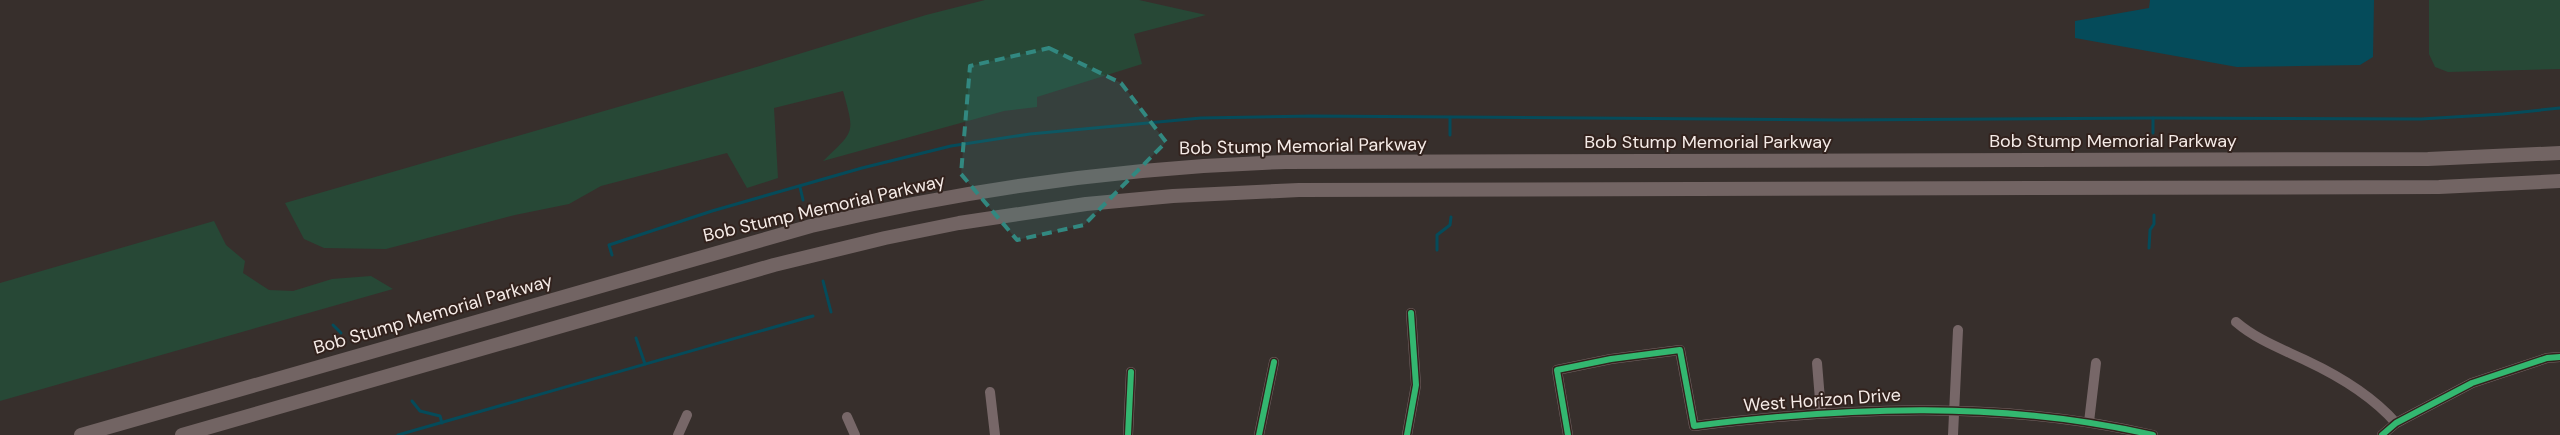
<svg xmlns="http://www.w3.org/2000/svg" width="2560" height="435" font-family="'DM Sans',sans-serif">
<rect width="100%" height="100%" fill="#372f2c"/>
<g fill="#274836">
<path d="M 985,0 L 1139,0 L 1206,15 L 1134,34 L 1142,64 L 1037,97 L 1037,107 L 1004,111 L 823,161 C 855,130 855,134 843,91 L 774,108 L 778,178 L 747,188 L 727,153 L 601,186 L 569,204 L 515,215 L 386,249 L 324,248 L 304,239 L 285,203 L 753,68 L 926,15 Z"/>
<polygon points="2429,0 2560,0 2560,69 2448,72 2435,67 2429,54"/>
<polygon points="214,221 226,245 245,261 243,273 269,290 293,291 332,279 371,276 393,289 0,401 0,283"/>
</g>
<polygon fill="#054b5a" points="2150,0 2374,0 2373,57 2360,65 2237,67 2075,38 2075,21 2149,8"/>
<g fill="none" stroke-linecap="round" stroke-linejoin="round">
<g stroke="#054b5a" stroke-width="3">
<polyline points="1450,118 1450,135"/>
<polyline points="2153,118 2153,133"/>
<polyline points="800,187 803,200"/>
<polyline points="2149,248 2150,230 2154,224 2154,215"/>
<polyline points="1437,250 1437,235 1450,225 1451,217"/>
<polyline points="612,255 609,245 712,211 862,168 951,146 1030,134 1201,118 1312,116 1840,120 2153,118 2421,119 2503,114 2560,108"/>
<polyline points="823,281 831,312"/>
<polyline points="333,325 341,333"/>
<polyline points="636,338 645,364"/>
<polyline points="412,401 420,411 440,416 442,423"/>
<polyline points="398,435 813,316"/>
</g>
<g stroke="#776768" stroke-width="10">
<path d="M 2236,322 C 2257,340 2282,349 2307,361 C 2339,376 2373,397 2396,423"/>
<polyline points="1817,363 1821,412"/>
<polyline points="990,392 995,435"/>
<polyline points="847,417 855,435"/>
<polyline points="2089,422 2096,363"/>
<polyline points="678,435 687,415"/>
<polyline points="1128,435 1131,372"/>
<polyline points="1259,435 1274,362"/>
<polyline points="1407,435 1416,385 1411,313"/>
<path d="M 1568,435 L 1557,370 L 1611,359 L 1680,350 L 1694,426 C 1847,407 2002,400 2153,435"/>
<polyline points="1953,435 1958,330"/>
<polyline points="2382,435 2396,423 2472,383 2547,358 2560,357"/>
</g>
<g stroke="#726463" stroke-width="14">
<path d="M 81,435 L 811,226 C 967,189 1125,167 1286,162 L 2428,159 L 2560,153"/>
<polyline points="182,435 774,265 885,238 959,223 1086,204 1173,196 1299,190 2439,187 2560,181"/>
</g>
<defs>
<g id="cycleway">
<polyline points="1128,435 1131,372"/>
<polyline points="1259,435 1274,362"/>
<polyline points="1407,435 1416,385 1411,313"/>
<path d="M 1568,435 L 1557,370 L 1611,359 L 1680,350 L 1694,426 C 1847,407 2002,400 2153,435"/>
<polyline points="2382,435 2396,423 2472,383 2547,358 2560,357"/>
</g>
</defs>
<use href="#cycleway" stroke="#32221d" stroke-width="9"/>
<use href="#cycleway" stroke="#33b770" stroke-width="6"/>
</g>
<path fill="#328880" fill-opacity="0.2" stroke="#328880" stroke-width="4" stroke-dasharray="10 6" stroke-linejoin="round" d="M 1049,48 L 1121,83 L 1166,142 L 1084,225 L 1017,240 L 961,174 L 970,66 Z"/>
<g text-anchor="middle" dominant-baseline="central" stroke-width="4" stroke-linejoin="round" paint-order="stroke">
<g font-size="18" fill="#f5ebe7" stroke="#32221d">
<text x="2113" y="141">Bob Stump Memorial Parkway</text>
<text x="1708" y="142">Bob Stump Memorial Parkway</text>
<text transform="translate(1303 146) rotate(-1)">Bob Stump Memorial Parkway</text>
<text transform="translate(824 208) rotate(-13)">Bob Stump Memorial Parkway</text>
<text transform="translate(433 314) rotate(-16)">Bob Stump Memorial Parkway</text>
<text transform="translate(1822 400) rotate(-4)">West Horizon Drive</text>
</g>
</g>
</svg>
